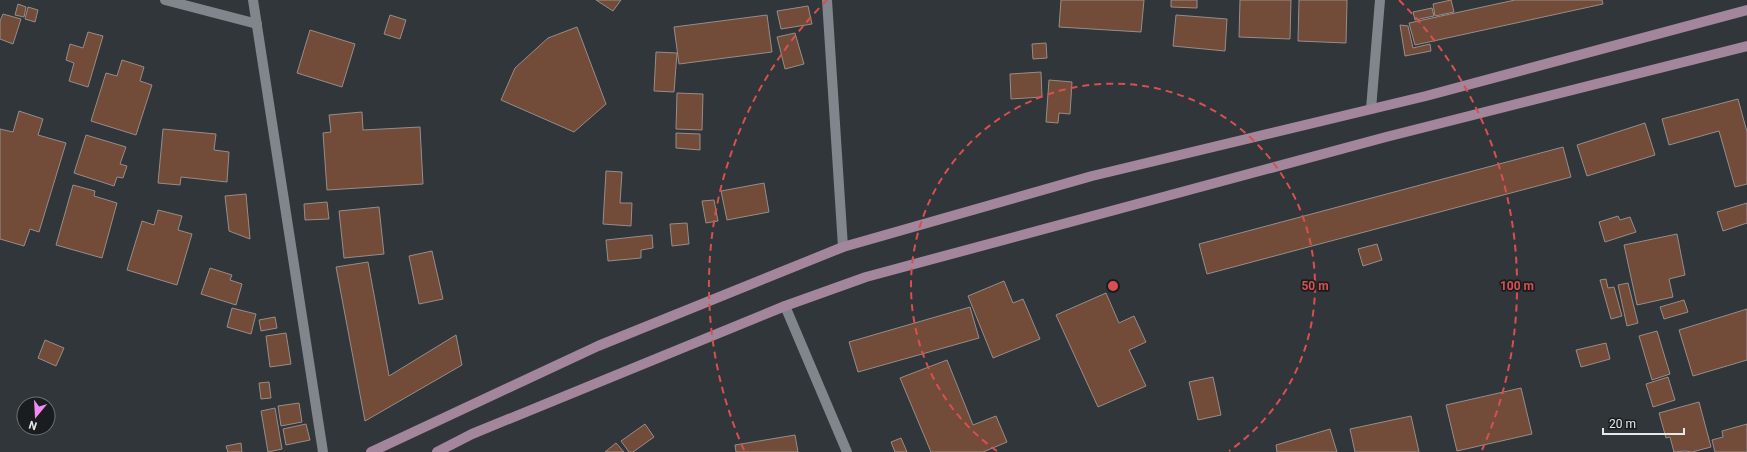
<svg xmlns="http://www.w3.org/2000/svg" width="1747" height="452" font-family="Roboto,sans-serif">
<rect width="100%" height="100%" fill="#30363a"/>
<g fill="#734c39" stroke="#968d8a">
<polygon points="596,0 621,0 613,11"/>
<polygon points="1061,0 1144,0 1141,32 1059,27"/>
<polygon points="1171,0 1197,0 1197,8 1171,7"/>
<polygon points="1240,0 1291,0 1290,39 1239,37"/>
<polygon points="1299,0 1347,0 1346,43 1298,41"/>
<polygon points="1451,0 1454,12 1435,16 1433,4"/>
<polygon points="1515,0 1602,0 1603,4 1415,45 1409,23"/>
<polygon points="18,4 26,7 24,17 15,15"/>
<polygon points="808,6 812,24 781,29 777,11"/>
<polygon points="28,7 38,10 35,22 25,19"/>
<polygon points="1432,8 1434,16 1415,20 1413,12"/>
<polygon points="3,14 21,19 13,44 0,39 0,21"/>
<polygon points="390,15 406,20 400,39 384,34"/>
<polygon points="767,15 772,52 679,64 674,27"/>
<polygon points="1176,15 1227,19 1225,51 1173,46"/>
<polygon points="1400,25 1408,26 1413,48 1430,44 1431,51 1405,56"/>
<polygon points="577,27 606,104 574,132 501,100 515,68 548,38"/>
<polygon points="310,30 355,44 342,87 297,73"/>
<polygon points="88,32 103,36 88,87 69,81 74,63 66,60 70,44 83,48"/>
<polygon points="795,33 804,64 785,69 777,37"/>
<polygon points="1046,43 1047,58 1033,59 1032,44"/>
<polygon points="656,52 677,53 674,92 654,91"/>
<polygon points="122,60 144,67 140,81 152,85 136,135 91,121 106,73 117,76"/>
<polygon points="1041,72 1042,97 1011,99 1010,74"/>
<polygon points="1049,80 1072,82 1070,114 1059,113 1058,123 1046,122"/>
<polygon points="677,93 703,94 702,130 676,129"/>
<polygon points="1738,99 1747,132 1747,184 1735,187 1719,131 1669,145 1662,119"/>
<polygon points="19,111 43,119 38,135 66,143 39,232 30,229 24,246 0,239 0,129 13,132"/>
<polygon points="362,112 363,130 420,127 423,184 327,190 323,133 331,132 329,115"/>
<polygon points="1645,123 1655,155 1587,176 1577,145"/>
<polygon points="163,129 216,134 214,150 229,152 227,182 181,177 180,185 158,183"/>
<polygon points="676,133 700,134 700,150 676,148"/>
<polygon points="86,135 126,147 120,164 127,166 123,178 117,177 114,186 74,173"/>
<polygon points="1563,147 1571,177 1207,274 1199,244"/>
<polygon points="606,171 622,172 620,203 632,203 631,226 603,224"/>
<polygon points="764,183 769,212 727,220 721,191"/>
<polygon points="73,185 95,191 94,196 117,203 102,258 56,245"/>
<polygon points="246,194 250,239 229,231 225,196"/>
<polygon points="714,200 718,221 706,223 702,201"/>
<polygon points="327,202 329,219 305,220 304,204"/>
<polygon points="1747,203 1747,223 1723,231 1717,212"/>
<polygon points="379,207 384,254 344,258 339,211"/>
<polygon points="158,210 182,216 178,230 192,234 177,285 127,270 142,221 154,225"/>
<polygon points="1618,216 1620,220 1630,217 1636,232 1605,242 1599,222"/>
<polygon points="687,223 689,244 672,246 670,224"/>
<polygon points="1677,234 1685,275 1669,279 1673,297 1637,305 1624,245"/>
<polygon points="652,235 653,248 641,250 641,258 608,261 606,240"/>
<polygon points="1377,244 1382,260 1363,266 1358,249"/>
<polygon points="432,251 443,299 419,304 409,256"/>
<polygon points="368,262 389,376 456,335 462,365 365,421 336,267"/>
<polygon points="210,268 232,275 230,280 242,284 236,305 201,294"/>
<polygon points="1606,279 1608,288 1614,287 1622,316 1611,319 1600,280"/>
<polygon points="1004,281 1013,303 1023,299 1040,339 993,358 968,296"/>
<polygon points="1628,283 1638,323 1627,326 1618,285"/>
<polygon points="1106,293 1119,323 1134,316 1146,342 1129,350 1146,386 1098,407 1056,315"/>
<polygon points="1684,300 1688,312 1664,319 1660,307"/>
<polygon points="970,307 979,338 858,372 849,342"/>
<polygon points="232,308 256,314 251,334 227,327"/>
<polygon points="1747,309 1747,360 1693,376 1679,330"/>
<polygon points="275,317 277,328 261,331 259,320"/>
<polygon points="1657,331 1670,374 1652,380 1639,336"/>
<polygon points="286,333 291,364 270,367 266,336"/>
<polygon points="45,340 64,348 56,366 38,358"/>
<polygon points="1606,343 1610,359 1581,367 1576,350"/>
<polygon points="947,360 973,425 996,416 1007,442 983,452 931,452 900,378"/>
<polygon points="1213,377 1221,415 1198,420 1189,382"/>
<polygon points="1668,377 1675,400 1653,407 1646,384"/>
<polygon points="269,382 271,398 261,399 259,383"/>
<polygon points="1521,388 1532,434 1457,451 1446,405"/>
<polygon points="1699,402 1711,447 1692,452 1685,451 1674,452 1670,437 1666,438 1659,413"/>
<polygon points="299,403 302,422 281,426 278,406"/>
<polygon points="275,408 282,449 268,452 261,411"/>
<polygon points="1411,416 1419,452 1355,452 1350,429"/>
<polygon points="306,424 310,440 286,445 283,429"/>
<polygon points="645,424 654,437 633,452 629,452 621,441"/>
<polygon points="1747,424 1747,452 1715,452 1712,440 1723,437 1722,431"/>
<polygon points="1330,429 1337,452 1277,452 1276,445"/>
<polygon points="795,435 798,452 736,452 735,445"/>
<polygon points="901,438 907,452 895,452 891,442"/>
<polygon points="241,443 242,452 228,452 226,446"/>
<polygon points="616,443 624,452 605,452"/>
</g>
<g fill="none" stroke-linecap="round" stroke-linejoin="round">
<g stroke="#80868c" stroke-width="10">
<polyline points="165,0 257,24"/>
<polyline points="827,0 843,247"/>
<polyline points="1371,109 1380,0"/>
<polyline points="785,306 847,452"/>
</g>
<polyline stroke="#80868c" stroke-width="10" points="253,0 323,452"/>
<g stroke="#a3859c" stroke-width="10">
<polyline points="371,452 598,346 843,247 1092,176 1426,96 1747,10"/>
<polyline points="437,452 472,434 785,306 866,277 1386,137 1747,46"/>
</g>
</g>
<g fill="none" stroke="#d94f4f" stroke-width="2" stroke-dasharray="7 5">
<path d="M997 451A202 202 0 1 1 1229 451"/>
<path d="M744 450A404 404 0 0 1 827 0M1399 0A404 404 0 0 1 1482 450"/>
</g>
<circle cx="1113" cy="286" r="6" fill="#d94f4f" stroke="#1a1d1f" stroke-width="2"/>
<g font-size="12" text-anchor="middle" font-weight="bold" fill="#d94f4f" stroke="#1a1d1f" stroke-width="3.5" stroke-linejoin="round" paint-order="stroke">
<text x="1315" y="290">50 m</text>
<text x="1517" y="290">100 m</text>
</g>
<g transform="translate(36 416) rotate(198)"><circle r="19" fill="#1a1d1f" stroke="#6c6f71"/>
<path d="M0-3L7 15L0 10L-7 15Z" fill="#f38af1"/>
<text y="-6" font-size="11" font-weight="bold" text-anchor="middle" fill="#e6e9ec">N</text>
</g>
<path d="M1603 428v6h81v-6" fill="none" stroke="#e6e9ec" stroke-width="2"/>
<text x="1609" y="428" font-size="12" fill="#e6e9ec" stroke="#1a1d1f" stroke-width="3" paint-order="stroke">20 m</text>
</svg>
